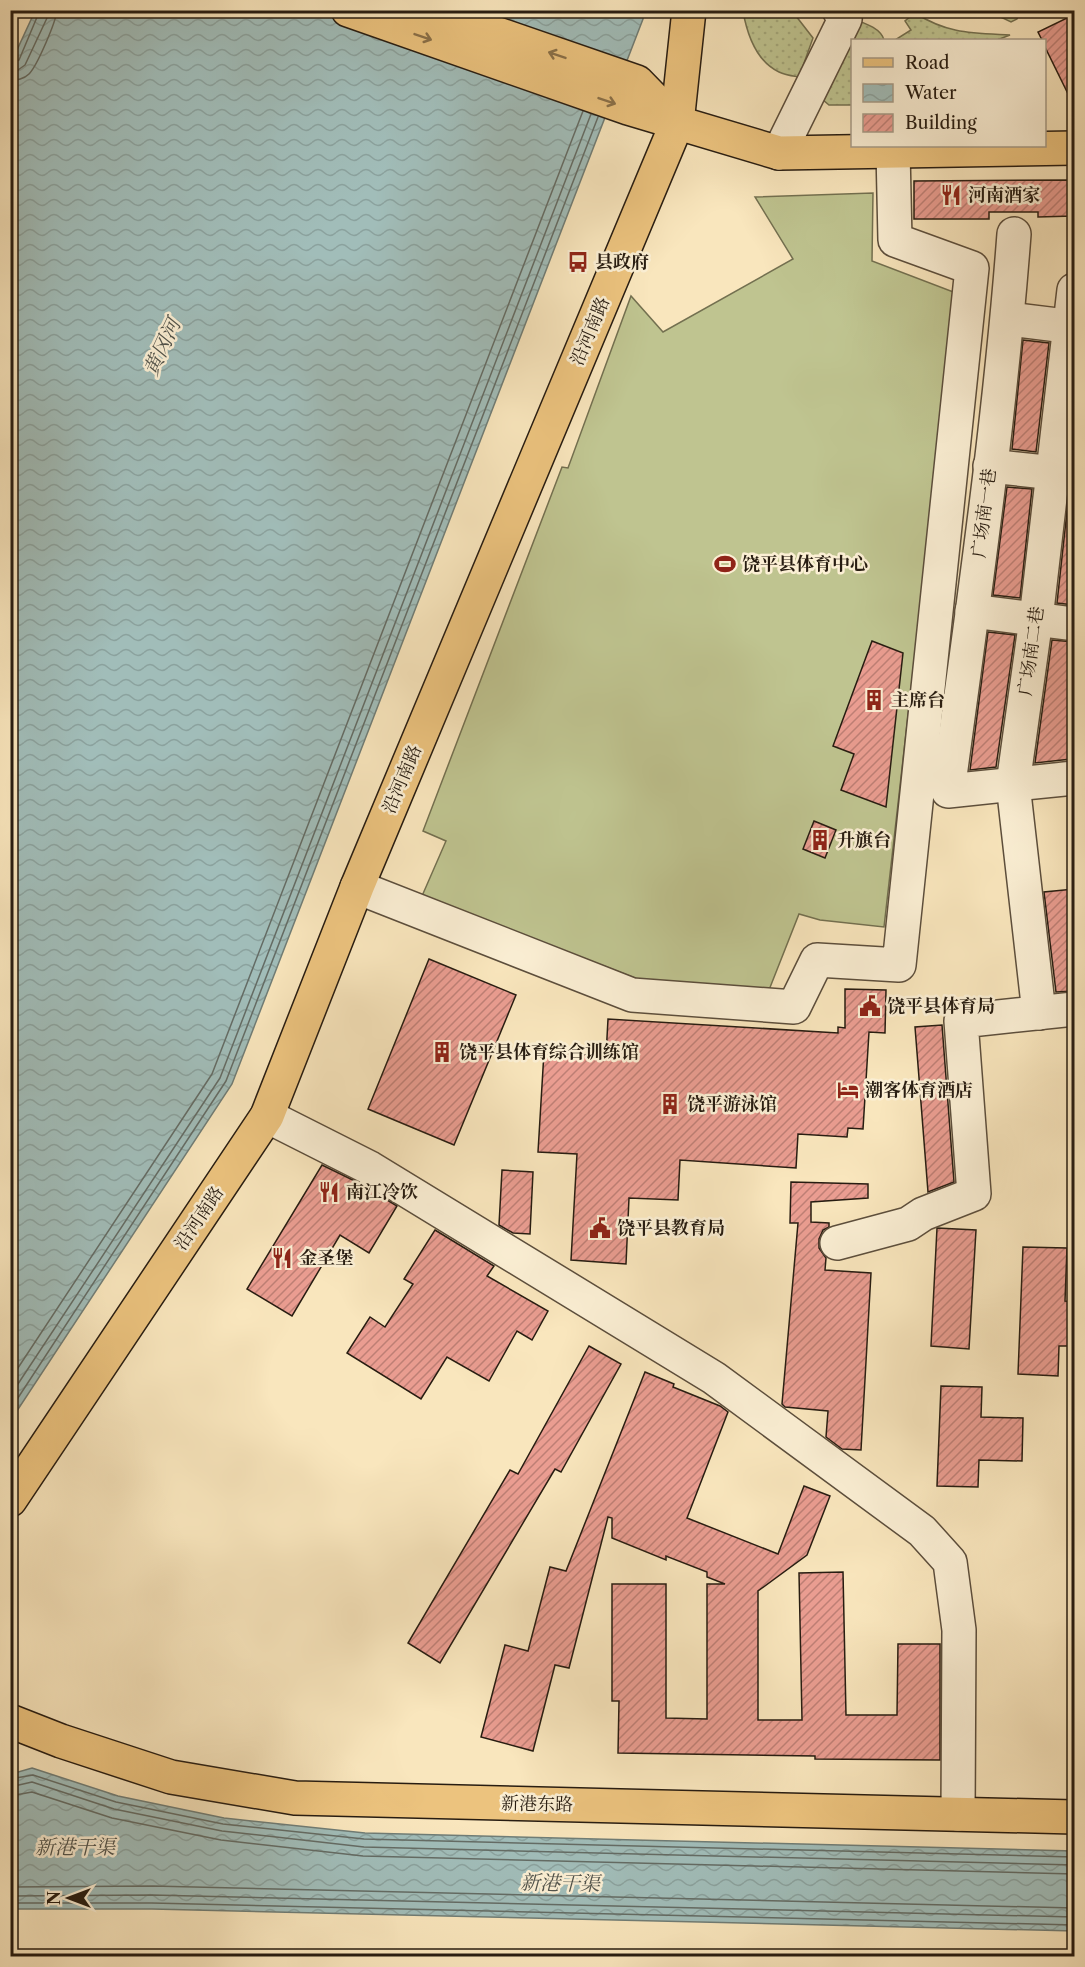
<svg xmlns="http://www.w3.org/2000/svg" width="1085" height="1967" font-family="'Libre Caslon Text','Noto Serif SC',serif">
<defs>
<pattern id="grass-dots" width="8" height="8" patternUnits="userSpaceOnUse" patternTransform="scale(1.5)"><rect width="8" height="8" fill="#bfc490"/><path d="M2 2h.1M6 6h.1" fill="none" stroke="#a4a87b" stroke-width="1.8" stroke-linecap="round"/></pattern>
<pattern id="water-waves" width="16" height="10" patternUnits="userSpaceOnUse" patternTransform="scale(1.5)"><rect width="16" height="10" fill="#a1bdb9"/><path d="M0 5q4-4 8 0t8 0" fill="none" stroke="#8ba29e"/></pattern>
<pattern id="building-hatch" width="6" height="6" patternUnits="userSpaceOnUse" patternTransform="scale(1.5)"><rect width="6" height="6" fill="#ea9d91"/><path d="M-1 1l2-2M0 6l6-6M5 7l2-2" fill="none" stroke="#be7f75"/></pattern>
</defs>
<rect width="100%" height="100%" fill="#f9e6bd"/>
<filter id="stains"><feTurbulence type="fractalNoise" baseFrequency=".00333" numOctaves="4"/><feColorMatrix values="0 0 0 0 .2 0 0 0 0 .09 0 0 0 0 .02 0 0 0 .5 -.17"/></filter>
<radialGradient id="worn" r=".72"><stop offset=".6" stop-color="#630" stop-opacity="0"/><stop offset="1" stop-color="#630" stop-opacity=".3"/></radialGradient>
<g fill="url(#grass-dots)" stroke="#737050" stroke-width="1.5">
<path d="M 743,11 L 794,11 L 796,16 L 813,38 L 799,77 C 793,76 785,75 779,72 C 756,61 747,34 743,11 Z"/>
<polygon points="1020,11 1017,19 1011,22 988,11"/>
<path d="M 915,13 C 948,34 972,33 1010,35 L 997,40 L 895,40 L 911,30 L 905,21 Z"/>
<path d="M 856,20 C 867,24 881,29 884,40 L 852,40 L 852,105 L 829,105 L 822,99 Z"/>
</g>
<polygon fill="#bfc490" stroke="#737050" stroke-width="1.5" points="873,193 872,261 956,293 884,927 820,920 799,914 769,990 640,980 422,896 446,841 423,831 562,467 568,468 631,296 663,332 793,259 755,197"/>
<g fill="url(#water-waves)" stroke="#707d76" stroke-width="1.5">
<polygon points="35,11 644,11 643,19 232,1084 11,1420 11,63"/>
<polygon points="32,1768 118,1796 224,1818 365,1833 1074,1851 1074,1931 152,1909 11,1909 11,1774"/>
</g>
<g fill="none" stroke-linecap="round" stroke-linejoin="round">
<g stroke="#646c65" stroke-width="1.5">
<polyline points="10,64 19,60 40,10"/>
<polyline points="10,72 18,70 25,65 47,18 48,10"/>
<path d="M 10,81 C 17,80 24,79 29,74 C 37,66 56,22 57,10"/>
<polyline points="10,1380 212,1074 583,111"/>
<polyline points="10,1396 220,1078 591,114"/>
<polyline points="10,1410 226,1081 598,117"/>
<polyline points="10,1779 33,1775 116,1802 223,1824 364,1839 1074,1857"/>
<polyline points="10,1787 32,1782 114,1809 222,1831 364,1847 1074,1865"/>
<polyline points="10,1796 32,1792 112,1818 221,1840 363,1856 1074,1874"/>
<polyline points="10,1887 153,1886 1074,1908"/>
<polyline points="10,1896 152,1895 1074,1917"/>
<polyline points="10,1903 152,1903 1074,1925"/>
</g>
</g>
<g fill="url(#building-hatch)" stroke="#271c11" stroke-width="1.5">
<polygon points="1069,17 1074,28 1074,106 1044,45 1044,40 1042,40 1038,32"/>
<polygon points="1072,180 1073,216 1038,217 1038,212 989,212 989,219 914,219 914,181"/>
<polygon points="1023,340 1049,343 1036,452 1012,449"/>
<polygon points="1007,487 1032,489 1020,598 993,595"/>
<polygon points="1069,493 1074,493 1074,605 1057,603"/>
<polygon points="988,632 1015,635 996,767 970,770"/>
<polygon points="1052,640 1074,642 1074,730 1071,759 1035,763"/>
<polygon points="872,641 903,653 886,807 841,790 854,754 833,746"/>
<polygon points="814,821 836,830 825,858 803,849"/>
<polygon points="1074,889 1074,991 1056,992 1044,892"/>
<polygon points="429,959 516,995 454,1145 368,1109"/>
<polygon points="845,989 886,990 885,1033 869,1032 863,1129 848,1128 847,1137 798,1134 796,1168 680,1160 678,1200 629,1198 626,1264 571,1260 577,1154 538,1152 544,1052 606,1056 608,1019 838,1033 838,1027 845,1028"/>
<polygon points="942,1025 954,1182 928,1192 915,1027"/>
<polygon points="322,1165 361,1184 397,1206 369,1253 340,1235 292,1316 247,1289"/>
<polygon points="502,1170 533,1172 530,1234 513,1233 499,1225"/>
<polygon points="791,1182 868,1184 868,1198 811,1202 811,1222 829,1223 829,1227 823,1230 819,1239 819,1248 826,1258 825,1270 871,1273 861,1450 842,1449 826,1437 828,1411 785,1407 782,1404 798,1223 790,1223"/>
<polygon points="937,1228 976,1230 969,1349 931,1346"/>
<polygon points="435,1230 494,1266 487,1276 548,1311 532,1340 517,1331 489,1381 447,1357 421,1399 347,1353 370,1317 385,1327 413,1284 404,1279"/>
<polygon points="1023,1247 1067,1248 1065,1301 1074,1302 1074,1346 1059,1346 1058,1376 1018,1374"/>
<polygon points="589,1346 621,1364 561,1472 555,1469 440,1663 408,1643 510,1470 518,1474"/>
<polygon points="645,1372 674,1384 673,1387 720,1406 728,1412 687,1518 778,1554 804,1486 830,1496 807,1555 758,1591 758,1720 802,1720 799,1573 843,1572 846,1715 897,1715 898,1644 940,1644 940,1760 815,1759 815,1756 618,1753 619,1701 612,1701 612,1584 666,1584 666,1718 707,1719 707,1584 725,1584 707,1577 707,1572 666,1556 666,1560 612,1538 612,1518 608,1517 569,1668 555,1665 533,1751 481,1737 505,1645 528,1651 550,1567 566,1571"/>
<polygon points="941,1386 982,1387 981,1417 1023,1418 1022,1461 979,1460 978,1487 937,1486"/>
</g>
<g fill="none" stroke-linecap="round" stroke-linejoin="round">
<defs>
<g id="minor">
<polyline points="779,153 845,19 839,10"/>
<path d="M 1014,234 C 1000,420 973,606 948,791 L 1074,778"/>
<polyline points="1008,319 1074,327"/>
<polyline points="990,466 1074,475"/>
<polyline points="972,611 1074,624"/>
<polyline points="357,887 632,995 794,1007 817,960 899,965 972,268 895,240 893,151"/>
<polyline points="1039,1013 1013,784 1036,619 1074,290"/>
<polyline points="267,1116 370,1168 714,1378 922,1531 950,1562 959,1630 958,1814"/>
<polyline points="837,1243 908,1224 923,1214 974,1194 961,1021 1074,1009"/>
</g>
<g id="major">
<polyline points="348,10 628,108 779,153 1074,148"/>
<polyline points="428,10 637,82 674,120"/>
<polyline points="10,1500 267,1116 357,887 677,123 689,10"/>
<polyline points="10,1721 61,1741 171,1777 295,1798 1074,1817"/>
</g>
</defs>
<use href="#minor" stroke="#5c4e3c" stroke-width="36"/>
<use href="#major" stroke="#271c11" stroke-width="36"/>
<use href="#minor" stroke="#fbefd4" stroke-width="33"/>
<use href="#major" stroke="#ecc37e" stroke-width="33"/>
</g>
<defs><path id="oneway-shaft" d="M-6 0H5M1.5-3L5.5 0L1.5 3" fill="none" stroke-width="1.6" stroke-linecap="round" stroke-linejoin="round" transform="scale(1.5)"/></defs>
<g stroke="#8a7048">
<use href="#oneway-shaft" transform="translate(423 37) rotate(19)"/>
<use href="#oneway-shaft" transform="translate(557 55) rotate(-161)"/>
<use href="#oneway-shaft" transform="translate(607 101) rotate(19)"/>
</g>
<defs>
<symbol id="restaurant-bare" viewBox="-9 -9 18 18"><path d="M-5-6h1v4h1v-4h1v4h1v-4h1v5L-1.5 .5V6h-2V.5L-5-1ZM5-6V6H3V1.5H1.5Q1.5-4 5-6Z" fill="#8f2418" stroke="#fbefd4" stroke-width="2.5" paint-order="stroke"/></symbol>
<symbol id="bus-bare" viewBox="-9 -9 18 18"><path d="M-5-6H5V4H4V6H2V4H-2V6H-4V4H-5ZM-3.5-4V0h7V-4ZM-3.5 1.2v1.5H-2V1.2ZM2 1.2v1.5H3.5V1.2Z" fill="#8f2418" stroke="#fbefd4" stroke-width="2.5" paint-order="stroke"/></symbol>
<symbol id="stadium-bare" viewBox="-9 -9 18 18"><path d="M0-5a6.5 5 0 1 0 0 10a6.5 5 0 1 0 0-10ZM-3.5-1.8h7v3.6h-7Z" fill="#8f2418" stroke="#fbefd4" stroke-width="2.5" paint-order="stroke"/></symbol>
<symbol id="building-bare" viewBox="-9 -9 18 18"><path d="M-4-6H4V6H1V3H-1V6H-4ZM-2.5-4.3h1.7v1.8h-1.7ZM.8-4.3h1.7v1.8H.8ZM-2.5-1h1.7V.8h-1.7ZM.8-1h1.7V.8H.8Z" fill="#8f2418" stroke="#fbefd4" stroke-width="2.5" paint-order="stroke"/></symbol>
<symbol id="civic-bare" viewBox="-9 -9 18 18"><path d="M-.6-6.5H3V-4.5H.6V-3L4-1V1h2V6H-6V1h2V-1L-.6-3ZM-1.2 2.5V6h2.4V2.5Z" fill="#8f2418" stroke="#fbefd4" stroke-width="2.5" paint-order="stroke"/></symbol>
<symbol id="hotel-bare" viewBox="-9 -9 18 18"><path d="M-6-4.5h1.5V1H6V5H4.5V3h-9V5H-6ZM-4 0a1.8 1.8 0 1 1 3.6 0ZM.5 0V-2.5h3Q6-2.5 6 0Z" fill="#8f2418" stroke="#fbefd4" stroke-width="2.5" paint-order="stroke"/></symbol>
</defs>
<g fill-rule="evenodd">
<use href="#restaurant-bare" x="936" y="180" width="30" height="30"/>
<use href="#bus-bare" x="563" y="247" width="30" height="30"/>
<use href="#stadium-bare" x="710" y="549" width="30" height="30"/>
<use href="#building-bare" x="859" y="685" width="30" height="30"/>
<use href="#building-bare" x="805" y="825" width="30" height="30"/>
<use href="#civic-bare" x="855" y="991" width="30" height="30"/>
<use href="#building-bare" x="427" y="1037" width="30" height="30"/>
<use href="#hotel-bare" x="833" y="1075" width="30" height="30"/>
<use href="#building-bare" x="655" y="1089" width="30" height="30"/>
<use href="#restaurant-bare" x="314" y="1177" width="30" height="30"/>
<use href="#civic-bare" x="585" y="1213" width="30" height="30"/>
<use href="#restaurant-bare" x="267" y="1243" width="30" height="30"/>
</g>
<g text-anchor="middle" dominant-baseline="central" stroke-width="5" stroke-linejoin="round" paint-order="stroke">
<g font-size="18" font-weight="bold" fill="#271c11" stroke="#fbefd4" text-anchor="start">
<text x="968" y="195">河南酒家</text>
<text x="595" y="262">县政府</text>
<text x="742" y="564">饶平县体育中心</text>
<text x="891" y="700">主席台</text>
<text x="837" y="840">升旗台</text>
<text x="887" y="1006">饶平县体育局</text>
<text x="459" y="1052">饶平县体育综合训练馆</text>
<text x="865" y="1090">潮客体育酒店</text>
<text x="687" y="1104">饶平游泳馆</text>
<text x="346" y="1192">南江冷饮</text>
<text x="617" y="1228">饶平县教育局</text>
<text x="299" y="1258">金圣堡</text>
</g>
<g font-size="18" fill="#271c11" stroke="#fbefd4">
<text transform="translate(590 331) rotate(-67)">沿河南路</text>
<text transform="translate(984 513) rotate(-83)">广场南一巷</text>
<text transform="translate(1031 651) rotate(-82)">广场南二巷</text>
<text transform="translate(402 779) rotate(-67)">沿河南路</text>
<text transform="translate(199 1218) rotate(-56)">沿河南路</text>
<text transform="translate(537 1804) rotate(1)">新港东路</text>
</g>
<g font-size="20" font-style="italic" fill="#52544c" stroke="#fbefd4">
<text transform="translate(162 347) rotate(-65)">黄冈河</text>
<text x="75" y="1847">新港干渠</text>
<text transform="translate(560 1883) rotate(1)">新港干渠</text>
</g>
</g>
<rect width="1085" height="1967" fill="none" stroke="#f9e6bd" stroke-width="36"/>
<rect x="12" y="12" width="1061" height="1943" fill="none" stroke="#271c11" stroke-width="3"/>
<rect x="18" y="18" width="1049" height="1931" fill="none" stroke="#271c11" stroke-width="1.5"/>
<rect x="851" y="39" width="195" height="108" fill="#fbefd4" stroke="#a69b86" stroke-width="1.5"/>
<rect x="863" y="58" width="30" height="9" fill="#ecc37e" stroke="#a69b86" stroke-width="1.5"/>
<text x="905" y="69" font-size="18" fill="#271c11">Road</text>
<rect x="863" y="84" width="30" height="18" fill="url(#water-waves)" stroke="#a69b86" stroke-width="1.5"/>
<text x="905" y="99" font-size="18" fill="#271c11">Water</text>
<rect x="863" y="114" width="30" height="18" fill="url(#building-hatch)" stroke="#a69b86" stroke-width="1.5"/>
<text x="905" y="129" font-size="18" fill="#271c11">Building</text>
<g transform="translate(69 1898) rotate(270)" stroke="#fbefd4" stroke-width="4.5" paint-order="stroke">
<path d="M0-4.5L10 22L0 15L-10 22Z" fill="#271c11"/>
<text y="-9" font-size="16" font-weight="bold" text-anchor="middle" fill="#271c11">N</text>
</g>
<rect width="100%" height="100%" filter="url(#stains)"/>
<rect width="100%" height="100%" fill="url(#worn)"/>
</svg>
